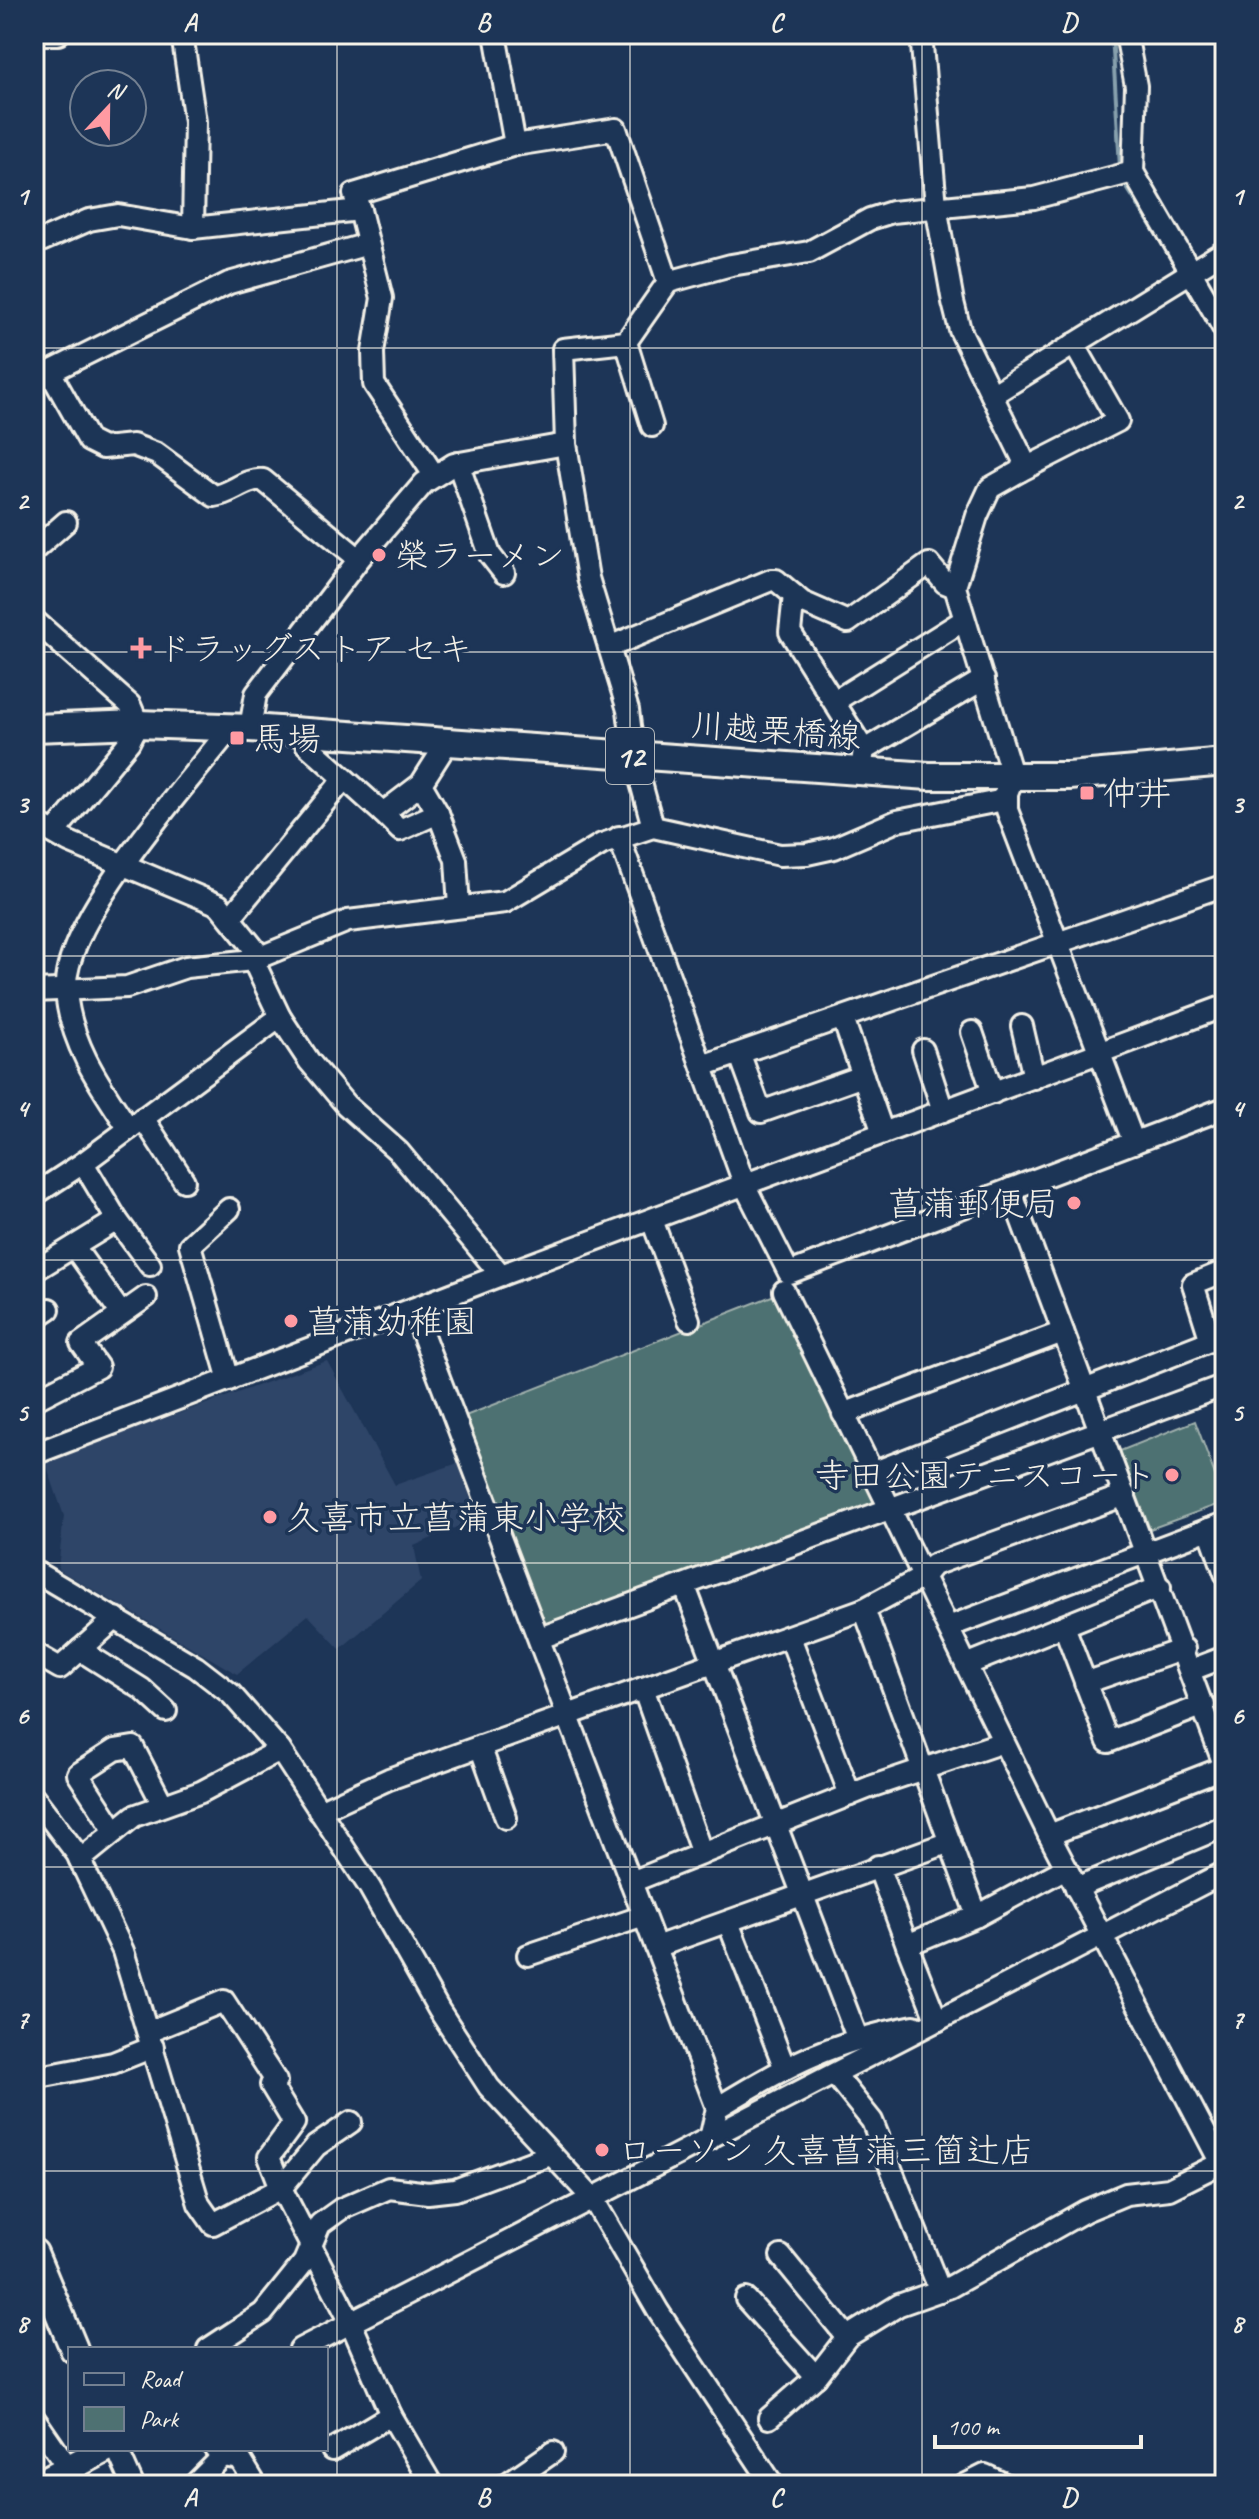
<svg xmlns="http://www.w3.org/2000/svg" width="1259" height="2519" viewBox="0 0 1259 2519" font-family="Caveat,'Klee One',sans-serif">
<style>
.built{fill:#2f4568}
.green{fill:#4e7172;stroke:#a1b1ad;stroke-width:2}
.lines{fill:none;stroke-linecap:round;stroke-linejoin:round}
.stream{stroke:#87a0ad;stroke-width:4}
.minor-casing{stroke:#f4f1e8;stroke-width:26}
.major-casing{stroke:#f4f1e8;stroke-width:32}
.minor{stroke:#1d3557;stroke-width:20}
.major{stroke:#1d3557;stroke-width:26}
.grid{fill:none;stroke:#f4f1e8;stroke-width:2;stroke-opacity:0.55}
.poi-dot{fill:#ff9aa2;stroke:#1d3557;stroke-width:3}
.labels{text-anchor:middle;stroke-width:7;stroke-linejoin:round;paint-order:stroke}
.shield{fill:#1d3557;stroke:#b4b9bc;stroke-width:2}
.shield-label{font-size:32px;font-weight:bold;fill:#f4f1e8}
.poi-label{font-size:34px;fill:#f4f1e8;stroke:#1d3557;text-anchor:start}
.street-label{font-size:34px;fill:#f4f1e8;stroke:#1d3557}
.neatline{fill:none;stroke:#f4f1e8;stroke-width:3}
.grid-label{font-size:26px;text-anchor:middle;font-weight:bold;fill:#f4f1e8}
</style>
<rect width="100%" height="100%" fill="#1d3557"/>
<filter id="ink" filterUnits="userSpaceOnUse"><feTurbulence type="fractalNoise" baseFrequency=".0125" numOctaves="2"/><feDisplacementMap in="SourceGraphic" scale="16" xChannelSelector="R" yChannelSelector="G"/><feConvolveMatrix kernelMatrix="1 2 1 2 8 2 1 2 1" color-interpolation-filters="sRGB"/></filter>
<g filter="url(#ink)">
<!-- built -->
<path class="built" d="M327 1361 395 1485 458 1463 477 1518 414 1546 421 1581 340 1649 308 1615 237 1674 58 1569 64 1516 45 1461Z"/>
<!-- green -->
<g class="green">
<path d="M777 1294 883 1508 542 1632 460 1418Z"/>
<path d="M1195 1421 1225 1502 1150 1529 1120 1451Z"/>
</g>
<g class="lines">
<!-- stream -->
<g class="stream">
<path d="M1112 34 1120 167"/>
<path d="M1124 183 1177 267"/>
<path d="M1219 336 1225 347"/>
<path d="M196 713 247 714"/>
<path d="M260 715 467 730"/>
<path d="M1190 752 1225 748"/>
</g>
<defs>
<g id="minor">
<path d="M41 34H58"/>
<path d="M182 34 195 122 193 228"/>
<path d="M495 34 515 145"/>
<path d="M921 34 936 206 953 302 960 330 1024 461 1020 471 990 488 977 516 955 587 1013 778 1007 793V810L1134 1143"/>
<path d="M1126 34 1136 86 1133 172 1225 331"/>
<path d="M360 210 382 298 373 352 374 384 434 475"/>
<path d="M34 244 89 220 118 215 193 228 360 210 354 194 515 145 616 129 668 282 731 265 809 252 870 219 892 212 1034 198 1133 172"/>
<path d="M626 342 652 426"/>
<path d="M50 372 229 283 368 244"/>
<path d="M34 378 50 372 89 441 103 448 133 445 157 454 214 496C232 494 245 478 263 480L359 559"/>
<path d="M992 395 1225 251"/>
<path d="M458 463 490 555 504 573"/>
<path d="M1020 471 1118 421 1074 344"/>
<path d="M34 550 66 522"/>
<path d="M794 595 790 632 864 750"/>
<path d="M34 620 130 705 138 724 129 742 54 833"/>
<path d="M609 647 771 580H776L802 602 848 622 929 564 945 583 955 587"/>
<path d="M835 701 964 620"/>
<path d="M250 728 256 694 359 559 424 483 454 464 566 444"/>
<path d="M303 731 306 744 383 813"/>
<path d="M862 763 864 750 984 679"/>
<path d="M421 784 438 813 400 830 383 813 421 784 447 743"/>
<path d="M438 813 456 860 459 907"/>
<path d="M34 822 69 842 219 905 261 957"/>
<path d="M653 827 634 757 628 710 588 578 566 444 563 349 626 342 668 282"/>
<path d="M619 837 745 1186 789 1273 1225 1108"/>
<path d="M230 918 343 780"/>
<path d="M253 960 280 1017 309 1061 346 1105 399 1152 501 1275"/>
<path d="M34 991 127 987 186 967 253 960 348 921 505 902 602 844 653 827 780 855 807 854 834 848 897 821 999 801 1007 793"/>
<path d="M843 1019 883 1133"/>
<path d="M1022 1026 1034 1078"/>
<path d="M972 1032 993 1093"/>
<path d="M923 1050 943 1111"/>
<path d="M740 1055 761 1112 863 1076"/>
<path d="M702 1066 1225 885"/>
<path d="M143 1118 184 1181"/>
<path d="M129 1129C101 1087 70 1044 66 991 60 926 181 791 222 739L225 727"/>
<path d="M83 1163 280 1017"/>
<path d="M1010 1189 1225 1767"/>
<path d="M34 1195 83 1163 117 1220"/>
<path d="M652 1220 689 1320"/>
<path d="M74 1247 121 1313"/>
<path d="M34 1271 117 1220 150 1265"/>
<path d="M784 1291 1049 1835 1225 2171"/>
<path d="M413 1309 717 2108 710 2139"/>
<path d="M34 1319 49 1309"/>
<path d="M1211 1341 1193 1284 1225 1271"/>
<path d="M229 1380 190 1245 229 1209"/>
<path d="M34 1400 98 1367 81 1343 146 1297"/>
<path d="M843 1414 1063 1332"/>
<path d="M34 1454 501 1275 1225 1006"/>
<path d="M872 1473 1225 1335"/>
<path d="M1209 1529 1225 1573"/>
<path d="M34 1571 196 1667 231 1694 280 1750 370 1888 439 2010 489 2087 593 2199 658 2311 773 2485"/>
<path d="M685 1587 857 2037"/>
<path d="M864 1609 977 1916 1066 1868"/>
<path d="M1064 1626 1108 1742 1204 1705"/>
<path d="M948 1627 1225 1523"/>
<path d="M790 1637 850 1795"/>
<path d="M540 1638 1225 1385"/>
<path d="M80 1650 142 1689 166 1711"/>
<path d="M34 1653 60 1668 116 1618"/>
<path d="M966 1665 1160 1587"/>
<path d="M1191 1670 1225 1657"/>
<path d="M1085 1683 1184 1649"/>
<path d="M643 1688 702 1854"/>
<path d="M480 1746 506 1818"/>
<path d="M34 1797 77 1854 123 1951 199 2204 213 2224 281 2188 351 2323 391 2415 432 2485"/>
<path d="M319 1811 389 1779 864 1609 923 1577 933 1565 1125 1495"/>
<path d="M115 1831 78 1774 115 1750 133 1747 163 1805"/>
<path d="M1049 1835 1225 1767"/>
<path d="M80 1860 134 1816 201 1792 280 1750"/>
<path d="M878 1866 907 1945"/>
<path d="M631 1882 870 1787 1003 1742"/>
<path d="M1076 1888 1225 1826"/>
<path d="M728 1922 784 2066"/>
<path d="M656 1947 950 1842"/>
<path d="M528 1955 644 1916"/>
<path d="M937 2021 907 1945 977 1916"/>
<path d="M148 2032 224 2001 276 2081 271 2085 294 2123 269 2157 281 2188 316 2146 351 2122"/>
<path d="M836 2076 872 2121 940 2291"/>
<path d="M34 2078 113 2063 153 2047"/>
<path d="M717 2108C788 2064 831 2042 914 2026"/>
<path d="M781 2256 847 2337"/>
<path d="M746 2299 816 2377"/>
<path d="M208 2349 263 2313 304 2262 320 2224 341 2209 389 2188 428 2193 455 2190 550 2155"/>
<path d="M300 2349 1225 1872"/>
<path d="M34 2418 80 2485"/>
<path d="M769 2418 816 2377 847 2337 899 2305 950 2287 1085 2211 1126 2194 1169 2189 1221 2163"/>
<path d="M117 2449 133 2485"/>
<path d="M215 2449 223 2456 240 2459 256 2485"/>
<path d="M332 2450 391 2415"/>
<path d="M194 2485 223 2456"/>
<path d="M505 2485 553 2452"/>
<path d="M965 2485 985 2475 1007 2485"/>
</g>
<g id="major">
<path d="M34 728 138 724 250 728 929 776H1069L1225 762"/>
<path d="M34 2253 74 2349"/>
<path d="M37 2485 105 2449"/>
</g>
</defs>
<!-- minor casing -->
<use href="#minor" class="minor-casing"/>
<!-- major casing -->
<use href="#major" class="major-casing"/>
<!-- minor -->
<use href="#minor" class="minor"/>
<!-- major -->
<use href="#major" class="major"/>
</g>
</g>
<!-- grid -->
<path class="grid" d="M337 34V2485M630 34V2485M922 34V2485M34 348H1225M34 652H1225M34 956H1225M34 1260H1225M34 1563H1225M34 1867H1225M34 2171H1225"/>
<!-- markers -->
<g class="poi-dot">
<circle cx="379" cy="555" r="8"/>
<path d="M137 636h8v8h8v8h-8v8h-8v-8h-8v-8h8z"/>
<rect x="229" y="730" width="16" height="16" rx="4"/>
<rect x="1079" y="785" width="16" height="16" rx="4"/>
<circle cx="1074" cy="1203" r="8"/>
<circle cx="291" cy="1321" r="8"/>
<circle cx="1172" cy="1475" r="8"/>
<circle cx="270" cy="1517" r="8"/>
<circle cx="602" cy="2150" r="8"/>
</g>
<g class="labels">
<!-- shield labels -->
<rect class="shield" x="606" y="728" width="48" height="56" rx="6"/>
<g class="shield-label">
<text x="630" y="767">12</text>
</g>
<!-- poi labels -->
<g class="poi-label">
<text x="395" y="567">榮ラーメン</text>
<text x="157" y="660">ドラッグストア セキ</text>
<text x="253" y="750">馬場</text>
<text x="1103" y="805">仲井</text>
<text x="1058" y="1215" text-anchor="end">菖蒲郵便局</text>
<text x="307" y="1333">菖蒲幼稚園</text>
<text x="1156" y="1487" text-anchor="end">寺田公園テニスコート</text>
<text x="286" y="1529">久喜市立菖蒲東小学校</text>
<text x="618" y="2162">ローソン 久喜菖蒲三箇辻店</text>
</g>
<!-- street labels -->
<g class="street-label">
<text transform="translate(776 730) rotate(4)" y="12">川越栗橋線</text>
</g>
</g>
<!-- margin -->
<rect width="1259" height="2519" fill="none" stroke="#1d3557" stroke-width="88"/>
<!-- legend -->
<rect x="68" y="2347" width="260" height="104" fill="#1d3557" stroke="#738091" stroke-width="2"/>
<rect x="84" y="2373" width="40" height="12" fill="#1d3557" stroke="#738091" stroke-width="2"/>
<text x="140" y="2387" font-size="24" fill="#f4f1e8">Road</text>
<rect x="84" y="2407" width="40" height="24" fill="#4e7172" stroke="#738091" stroke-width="2"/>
<text x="140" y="2427" font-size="24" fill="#f4f1e8">Park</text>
<!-- north arrow -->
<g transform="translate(108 108) rotate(22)"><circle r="38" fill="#1d3557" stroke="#738091" stroke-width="2"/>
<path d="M0-6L14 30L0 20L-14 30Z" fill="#ff9aa2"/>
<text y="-12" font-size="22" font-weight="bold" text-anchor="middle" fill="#f4f1e8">N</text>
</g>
<!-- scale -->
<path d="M935 2435v12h206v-12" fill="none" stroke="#f4f1e8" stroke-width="4"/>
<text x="947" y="2435" font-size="24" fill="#f4f1e8" stroke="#1d3557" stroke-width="6" paint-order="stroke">100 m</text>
<rect x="44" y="44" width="1171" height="2431" class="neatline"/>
<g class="grid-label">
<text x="190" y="31">A</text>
<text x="483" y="31">B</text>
<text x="776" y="31">C</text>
<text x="1069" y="31">D</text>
<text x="22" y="205">1</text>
<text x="1237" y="205">1</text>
<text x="22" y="509">2</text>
<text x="1237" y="509">2</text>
<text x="22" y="813">3</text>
<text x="1237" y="813">3</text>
<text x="22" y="1117">4</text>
<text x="1237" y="1117">4</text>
<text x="22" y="1421">5</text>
<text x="1237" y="1421">5</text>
<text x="22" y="1724">6</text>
<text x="1237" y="1724">6</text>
<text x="22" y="2028">7</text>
<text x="1237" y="2028">7</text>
<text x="22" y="2332">8</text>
<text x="1237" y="2332">8</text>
<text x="190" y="2506">A</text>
<text x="483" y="2506">B</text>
<text x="776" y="2506">C</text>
<text x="1069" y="2506">D</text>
</g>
</svg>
